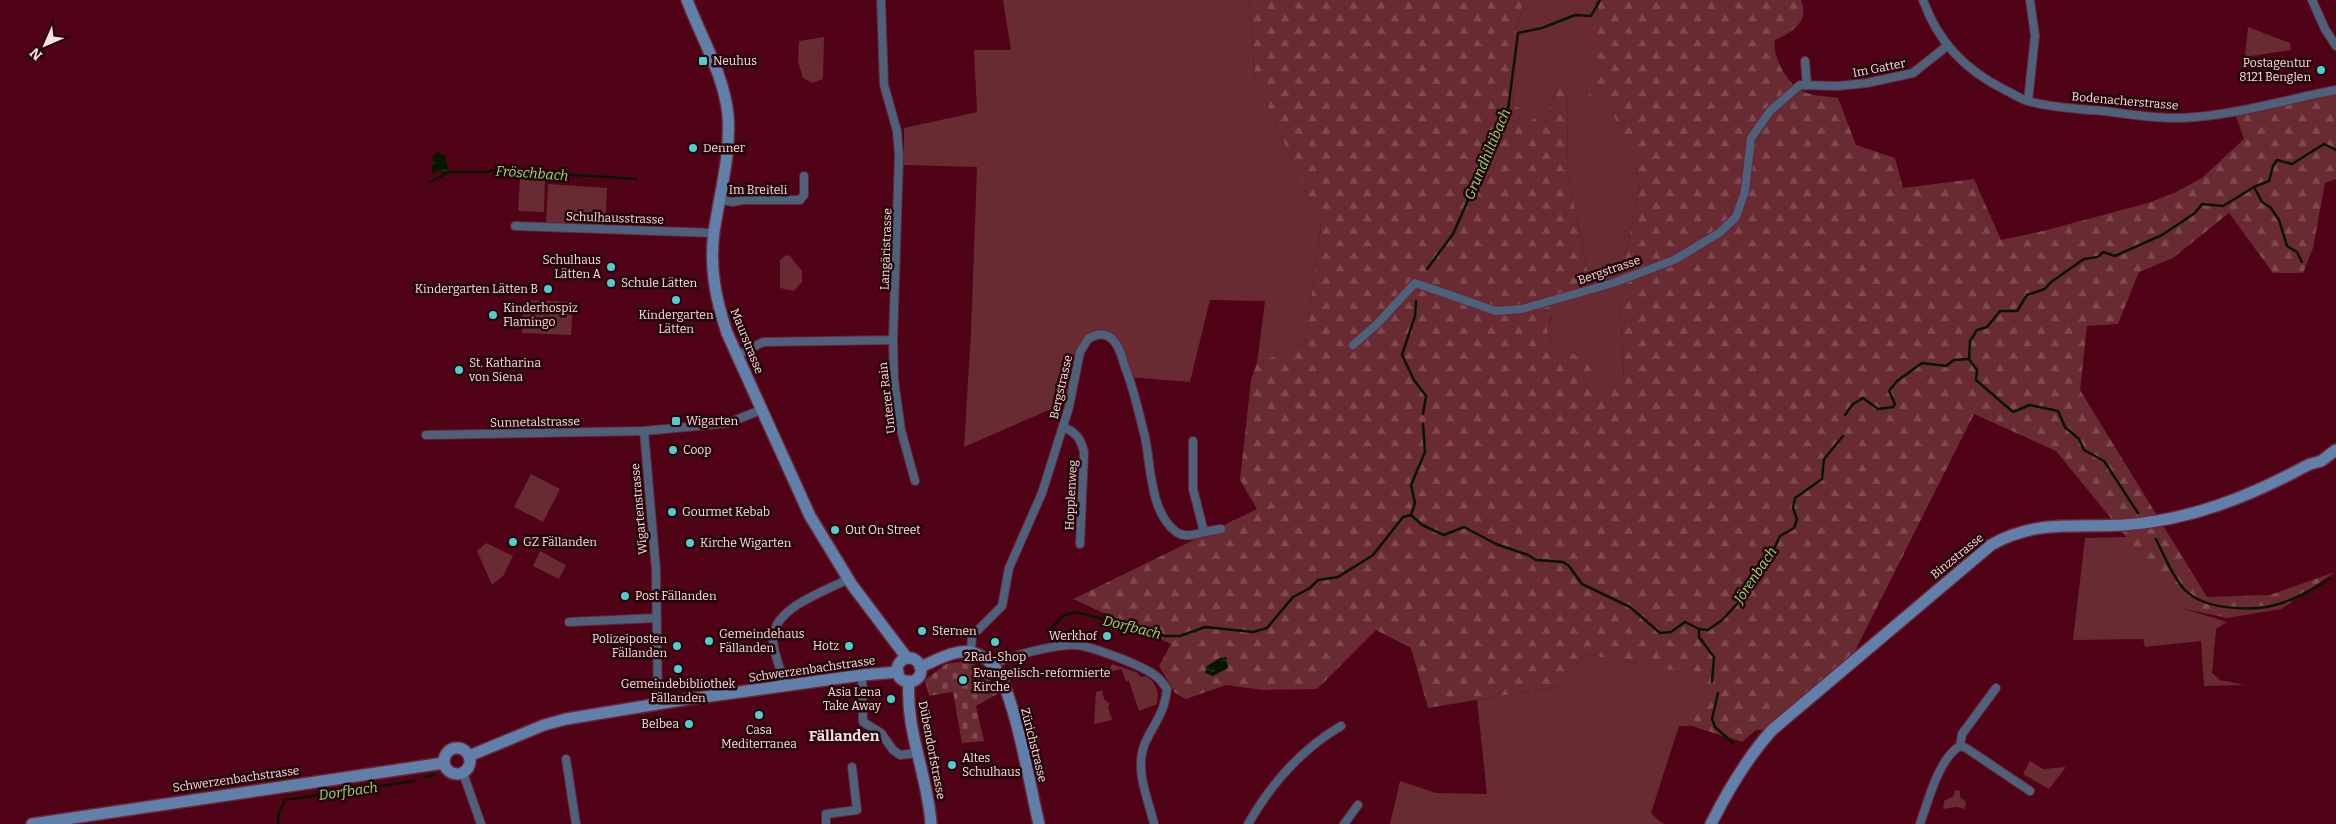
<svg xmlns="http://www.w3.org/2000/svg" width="2336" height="824" viewBox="0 0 2336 824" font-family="Bitter,serif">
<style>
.green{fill:#682b32}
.forest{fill:url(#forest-firs)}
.cemetery{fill:url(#cemetery-stones)}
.water{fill:url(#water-ripples)}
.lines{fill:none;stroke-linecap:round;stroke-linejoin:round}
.stream{stroke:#071600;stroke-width:2.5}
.street-casing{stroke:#6c2536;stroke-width:10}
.secondary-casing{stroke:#6c2536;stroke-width:14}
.street{stroke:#4d617b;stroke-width:8}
.secondary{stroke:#6080a9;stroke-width:11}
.poi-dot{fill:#52cdcd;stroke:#240509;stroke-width:2}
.labels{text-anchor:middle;stroke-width:5;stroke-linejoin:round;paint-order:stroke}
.poi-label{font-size:12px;fill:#fcdfe0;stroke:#240509;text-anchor:start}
.street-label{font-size:12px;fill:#fcdfe0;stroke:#240509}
.water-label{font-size:14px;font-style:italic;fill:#97db6f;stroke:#240509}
.quarter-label{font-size:15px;font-weight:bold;fill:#fcdfe0;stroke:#240509}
</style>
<defs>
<pattern id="forest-firs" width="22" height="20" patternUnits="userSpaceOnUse" patternTransform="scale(1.25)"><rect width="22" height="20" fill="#682b32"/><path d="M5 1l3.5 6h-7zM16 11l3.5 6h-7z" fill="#7e494f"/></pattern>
<pattern id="cemetery-stones" width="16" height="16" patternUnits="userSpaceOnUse" patternTransform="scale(1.25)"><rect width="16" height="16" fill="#682b32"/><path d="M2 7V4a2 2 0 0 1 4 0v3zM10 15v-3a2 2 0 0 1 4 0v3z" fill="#7e494f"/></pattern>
<pattern id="water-ripples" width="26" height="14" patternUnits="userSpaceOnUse" patternTransform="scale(1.25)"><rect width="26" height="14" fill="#071600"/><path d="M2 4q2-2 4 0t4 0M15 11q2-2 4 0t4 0" fill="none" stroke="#2c3725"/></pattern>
</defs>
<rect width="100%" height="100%" fill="#500216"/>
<!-- green -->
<g class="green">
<path d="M1003 0H1249L1255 78 1321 226 1305 344 1257 363 1265 301 1210 300 1190 382 1129 377 1118 346 1101 334 1085 348 1072 400 964 447 971 331 977 167 904 165V128L977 112 974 50H1011Z"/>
<path d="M1524 0H1596L1609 107 1631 150 1640 187 1622 272 1627 287 1620 299 1624 382 1610 388 1599 390C1594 359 1582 362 1555 351L1547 330C1556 305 1566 293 1590 283L1567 171 1568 88H1557L1544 121 1523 131 1512 105 1515 87 1516 32Z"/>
<path d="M2248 27 2290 43 2291 50 2245 57Z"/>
<path d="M824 37 823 79 812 83 803 78 798 61 799 41Z"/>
<path d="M520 177 545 178 544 212 518 211Z"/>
<path d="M548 184 607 188 605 226 546 223Z"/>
<path d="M786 255 790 256 802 271V282L794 291 780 288V260Z"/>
<path d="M524 300 573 302 571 335 522 333Z"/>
<path d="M531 474 560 489 543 522 514 507Z"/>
<path d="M2127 537 2185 609 2227 622 2216 629 2212 673 2220 680 2245 685 2204 686 2201 641 2145 647 2143 639 2073 640 2085 538Z"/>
<path d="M486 543 513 556 503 576 492 585 477 551Z"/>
<path d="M540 551 566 565 559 579 533 566Z"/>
<path d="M1585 654 1708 677 1692 726H1679L1651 813 1659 821 1665 824H1390L1400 781 1436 793 1487 794 1477 700 1561 686Z"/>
<path d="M1112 664 1136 672 1141 677 1147 676C1157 685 1159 691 1157 704L1139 711 1129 681H1126L1121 669 1106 673Z"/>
<path d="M1102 690 1104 699 1110 704 1108 706 1112 720 1094 724 1096 692Z"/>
<path d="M2030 761 2043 769 2066 767 2049 789 2023 774Z"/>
<path d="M1955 790 1960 791V797L1966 802 1965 809 1957 807 1943 809 1944 801 1954 796Z"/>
</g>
<!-- forest -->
<path class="forest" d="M1249 0H1524L1516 32 1515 87 1512 105 1520 108 1523 130 1533 119 1544 120 1557 88 1568 87 1567 171 1590 283 1571 291 1565 314 1552 316 1547 330 1555 351 1568 350 1589 365 1596 374 1599 390 1610 388 1624 381 1620 299 1627 287 1622 272 1640 187 1631 150 1609 107 1607 98 1593 102 1589 98 1598 6 1596 0H1801C1810 21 1793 32 1775 40 1771 55 1788 85 1802 91 1812 96 1827 96 1838 98L1856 145 1895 158 1903 188 1974 179 2001 240 2043 231 2148 203 2174 193 2202 178 2244 139 2234 111 2336 90V179L2325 183 2313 248 2303 273H2273L2229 213 2173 258 2139 272 2118 324 2087 326 2080 390 2207 597 2270 595 2335 572 2281 609 2227 618 2185 609 2056 451 1974 414 1849 663 1772 730H1756L1742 742 1692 726 1707 677 1585 654 1561 686 1428 708 1411 648 1376 630 1317 689 1263 690 1226 685 1186 699 1175 693 1159 666 1171 644 1073 599 1257 509 1240 480 1251 380 1257 363 1305 344 1321 226 1255 78Z"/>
<!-- cemetery -->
<path class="cemetery" d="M965 661C984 666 989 677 997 694L976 706 984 741 962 743 953 692 929 696 925 680 946 664Z"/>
<!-- water -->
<g class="water">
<path d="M438 152 445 155 449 172 443 175 442 171H437L432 175 433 156Z"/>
<path d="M1226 657 1228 668 1213 676 1205 673 1207 666 1220 658Z"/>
</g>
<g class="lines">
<!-- stream -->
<g class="stream">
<path d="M430 182 449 172H484L497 170 514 174 577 175 636 179"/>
<path d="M2254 187 2262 202 2270 207 2279 220 2287 246 2297 252 2302 262"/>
<path d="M1427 269 1453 234 1508 110 1518 33 1542 28 1575 15 1591 16 1600 0"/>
<path d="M1416 301 1415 316 1402 355 1414 380 1426 396 1423 414"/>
<path d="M1969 359 1977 370 1976 380 2013 412 2030 405 2058 411 2065 427 2079 439 2084 450 2104 461 2138 513"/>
<path d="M1845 415 1853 404 1863 398 1878 409 1893 407 1895 404 1889 391 1897 381 1922 363 1946 366 1954 360 1969 359 1970 341 1977 330 1987 327 2000 311H2017L2027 295 2045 289 2051 282 2084 259 2098 257 2103 252 2115 256 2162 235 2195 213 2202 204 2223 206 2254 187 2269 181 2273 166 2277 160 2292 164 2324 144 2336 150"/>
<path d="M1411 515 1422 525 1444 535 1464 527 1496 544 1528 555 1536 560 1563 562 1569 566 1582 584 1630 607 1660 633 1671 632 1685 622 1699 629 1708 630 1722 620 1738 603 1741 592 1774 549 1780 536 1794 528 1797 519 1793 508 1795 498 1822 479 1824 459 1843 436"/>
<path d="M1411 515 1415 503 1411 485 1425 452 1423 424"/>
<path d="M2156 539C2164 555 2172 576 2184 589 2204 611 2256 612 2282 603 2299 598 2315 587 2330 579"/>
<path d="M1051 628 1063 616 1076 612 1165 636H1180L1205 627 1253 632 1267 628 1293 597 1310 588 1318 580 1338 577 1373 555 1403 517 1411 515"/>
<path d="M1699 629V637L1714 657 1712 682"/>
<path d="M1718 693 1712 719 1715 727 1733 743"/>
<path d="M426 777 434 775"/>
<path d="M278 824 279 813 285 800 414 781"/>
</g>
<defs>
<g id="street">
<path d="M1923 0C1938 42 1965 70 2005 90 2012 93 2020 99 2028 101 2051 108 2081 109 2104 111 2134 115 2164 120 2195 117 2242 113 2289 99 2336 90"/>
<path d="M2312 0 2325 29 2336 46"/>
<path d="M1805 61 1807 85"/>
<path d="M2028 101 2035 36 2030 0"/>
<path d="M720 200 733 202 742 200H800L804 195V176"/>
<path d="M515 226 714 233"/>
<path d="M893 340 894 380 901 430 915 481"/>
<path d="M1353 345 1377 324 1415 283 1496 311 1522 309 1613 283 1674 260 1719 233 1736 217 1745 191 1751 138 1770 111 1800 85 1838 86 1867 83 1913 73 1947 46"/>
<path d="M736 356 763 342 893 340 899 156 897 131 884 85 881 0"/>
<path d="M1063 427C1076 432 1081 439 1084 452L1080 544"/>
<path d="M644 431 656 570 658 705"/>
<path d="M426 435 644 431 728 423 761 410"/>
<path d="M1204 532 1221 529"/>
<path d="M569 622 656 618"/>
<path d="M971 652 972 636 1002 606 1009 568 1042 493 1069 407 1080 352 1088 339C1096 334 1105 332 1112 339 1120 346 1122 358 1125 367 1134 389 1139 414 1145 437 1151 466 1150 511 1175 531 1183 538 1194 535 1204 532L1193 489V441"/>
<path d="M992 665C1009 656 1056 644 1075 645 1091 646 1145 666 1157 677 1161 680 1164 685 1167 689 1164 715 1155 721 1145 743 1134 770 1148 798 1154 824"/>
<path d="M862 675 863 722 881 733 893 750 900 755 918 753"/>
<path d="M786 687C782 672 773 654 773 639 773 607 827 591 848 579"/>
<path d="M1960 746 1966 748 2030 791"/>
<path d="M566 759 576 824"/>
<path d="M463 773 481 824"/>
<path d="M826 824V814L857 810 852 767"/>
<path d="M1248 824C1271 784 1300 750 1341 726"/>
<path d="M1344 824 1358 805"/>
<path d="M1920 824C1928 801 1939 758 1960 746L1962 734 1996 688"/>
</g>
<g id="secondary">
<path d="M687 0C701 37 724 75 728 115 731 155 720 192 714 232 709 267 716 300 727 333L810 516 852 585 907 658"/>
<circle cx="909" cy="670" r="12"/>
<path d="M920 667C935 661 955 649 971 652 979 654 988 660 994 666 1015 694 1030 787 1039 824"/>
<path d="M909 681C905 730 928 776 931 824"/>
<circle cx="457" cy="761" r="13"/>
<path d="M469 756 544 725 566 719 682 700 862 675 898 672"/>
<path d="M32 824 444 763"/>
<path d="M1711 824C1728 790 1746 759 1772 730L1991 545C2036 519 2076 528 2124 525 2191 520 2248 497 2306 466 2311 463 2316 463 2321 461 2326 458 2331 453 2336 450"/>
</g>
</defs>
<!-- street casing -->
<use href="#street" class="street-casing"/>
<!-- secondary casing -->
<use href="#secondary" class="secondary-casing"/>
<!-- street -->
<use href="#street" class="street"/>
<!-- secondary -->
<use href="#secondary" class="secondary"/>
</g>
<!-- markers -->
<g class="poi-dot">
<rect x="698" y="56" width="10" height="10" rx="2.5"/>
<circle cx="2321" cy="70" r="5"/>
<circle cx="693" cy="148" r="5"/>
<circle cx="611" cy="267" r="5"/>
<circle cx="611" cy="283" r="5"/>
<circle cx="548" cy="289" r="5"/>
<circle cx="676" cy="300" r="5"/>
<circle cx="493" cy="315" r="5"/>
<circle cx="459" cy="370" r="5"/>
<rect x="671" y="416" width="10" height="10" rx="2.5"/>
<circle cx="673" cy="450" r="5"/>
<circle cx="672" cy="512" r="5"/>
<circle cx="835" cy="530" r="5"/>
<circle cx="513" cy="542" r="5"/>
<circle cx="690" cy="543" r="5"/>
<circle cx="625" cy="596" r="5"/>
<circle cx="922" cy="631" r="5"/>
<circle cx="1107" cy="636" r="5"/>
<circle cx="709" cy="641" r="5"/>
<circle cx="995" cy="642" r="5"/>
<circle cx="677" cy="646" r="5"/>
<circle cx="849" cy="646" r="5"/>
<circle cx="678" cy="669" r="5"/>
<circle cx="963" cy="680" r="5"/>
<circle cx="891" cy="699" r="5"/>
<circle cx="759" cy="715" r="5"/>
<circle cx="689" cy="724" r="5"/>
<circle cx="952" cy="765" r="5"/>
</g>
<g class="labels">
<!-- poi labels -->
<g class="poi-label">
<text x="713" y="65">Neuhus</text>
<text x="2311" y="67" text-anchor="end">Postagentur<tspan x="2311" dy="14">8121 Benglen</tspan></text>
<text x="703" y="152">Denner</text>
<text x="601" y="264" text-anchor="end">Schulhaus<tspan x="601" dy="14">Lätten A</tspan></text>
<text x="621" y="287">Schule Lätten</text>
<text x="538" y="293" text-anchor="end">Kindergarten Lätten B</text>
<text x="503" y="312">Kinderhospiz<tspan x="503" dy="14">Flamingo</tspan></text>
<text x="676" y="319" text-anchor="middle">Kindergarten<tspan x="676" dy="14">Lätten</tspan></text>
<text x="469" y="367">St. Katharina<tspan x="469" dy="14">von Siena</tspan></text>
<text x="686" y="425">Wigarten</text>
<text x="683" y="454">Coop</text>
<text x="682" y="516">Gourmet Kebab</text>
<text x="845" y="534">Out On Street</text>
<text x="523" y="546">GZ Fällanden</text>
<text x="700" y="547">Kirche Wigarten</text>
<text x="635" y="600">Post Fällanden</text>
<text x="932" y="635">Sternen</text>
<text x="719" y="638">Gemeindehaus<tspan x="719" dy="14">Fällanden</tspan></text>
<text x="1097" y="640" text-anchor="end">Werkhof</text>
<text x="667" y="643" text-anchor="end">Polizeiposten<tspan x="667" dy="14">Fällanden</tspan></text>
<text x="839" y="650" text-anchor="end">Hotz</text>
<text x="995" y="661" text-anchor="middle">2Rad-Shop</text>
<text x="973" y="677">Evangelisch-reformierte<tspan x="973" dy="14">Kirche</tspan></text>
<text x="678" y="688" text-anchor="middle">Gemeindebibliothek<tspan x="678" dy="14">Fällanden</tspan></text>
<text x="881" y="696" text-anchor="end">Asia Lena<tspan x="881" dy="14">Take Away</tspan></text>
<text x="679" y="728" text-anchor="end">Belbea</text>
<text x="759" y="734" text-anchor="middle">Casa<tspan x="759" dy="14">Mediterranea</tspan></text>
<text x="962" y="762">Altes<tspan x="962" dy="14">Schulhaus</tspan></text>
</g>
<!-- street labels -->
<g class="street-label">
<text transform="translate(1879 68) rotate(-11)" y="4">Im Gatter</text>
<text transform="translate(2125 101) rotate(5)" y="4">Bodenacherstrasse</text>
<text x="758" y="194">Im Breiteli</text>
<text transform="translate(615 218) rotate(2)" y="4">Schulhausstrasse</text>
<text transform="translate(886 249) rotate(-88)" y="4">Langäristrasse</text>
<text transform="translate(1609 270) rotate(-19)" y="4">Bergstrasse</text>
<text transform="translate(747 341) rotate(68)" y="4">Maurstrasse</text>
<text transform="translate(1061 387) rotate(-77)" y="4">Bergstrasse</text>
<text transform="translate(887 398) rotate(-97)" y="4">Unterer Rain</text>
<text transform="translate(535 422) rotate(-1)" y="4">Sunnetalstrasse</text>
<text transform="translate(1071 495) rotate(-87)" y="4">Hopplenweg</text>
<text transform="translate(639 509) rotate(-95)" y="4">Wigartenstrasse</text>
<text transform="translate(1957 556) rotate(-39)" y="4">Binzstrasse</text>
<text transform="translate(812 669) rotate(-8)" y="4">Schwerzenbachstrasse</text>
<text transform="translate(1034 745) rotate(76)" y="4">Zürichstrasse</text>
<text transform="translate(932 750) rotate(79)" y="4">Dübendorfstrasse</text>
<text transform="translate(236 779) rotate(-8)" y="4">Schwerzenbachstrasse</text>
</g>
<!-- water labels -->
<g class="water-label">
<text transform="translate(1487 154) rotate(-67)" y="5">Grundhiltibach</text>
<text transform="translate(532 173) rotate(4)" y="5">Fröschbach</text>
<text transform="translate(1755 575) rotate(-56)" y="5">Jörenbach</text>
<text transform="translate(1132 627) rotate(14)" y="5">Dorfbach</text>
<text transform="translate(348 791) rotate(-8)" y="5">Dorfbach</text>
</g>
<!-- quarter labels -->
<g class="quarter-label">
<text x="844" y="741">Fällanden</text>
</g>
</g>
<!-- north arrow -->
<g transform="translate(45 45) rotate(225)" stroke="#240509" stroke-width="4" paint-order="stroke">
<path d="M0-4L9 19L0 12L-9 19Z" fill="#fcdfe0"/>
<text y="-8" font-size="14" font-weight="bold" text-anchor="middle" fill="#fcdfe0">N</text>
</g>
</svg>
